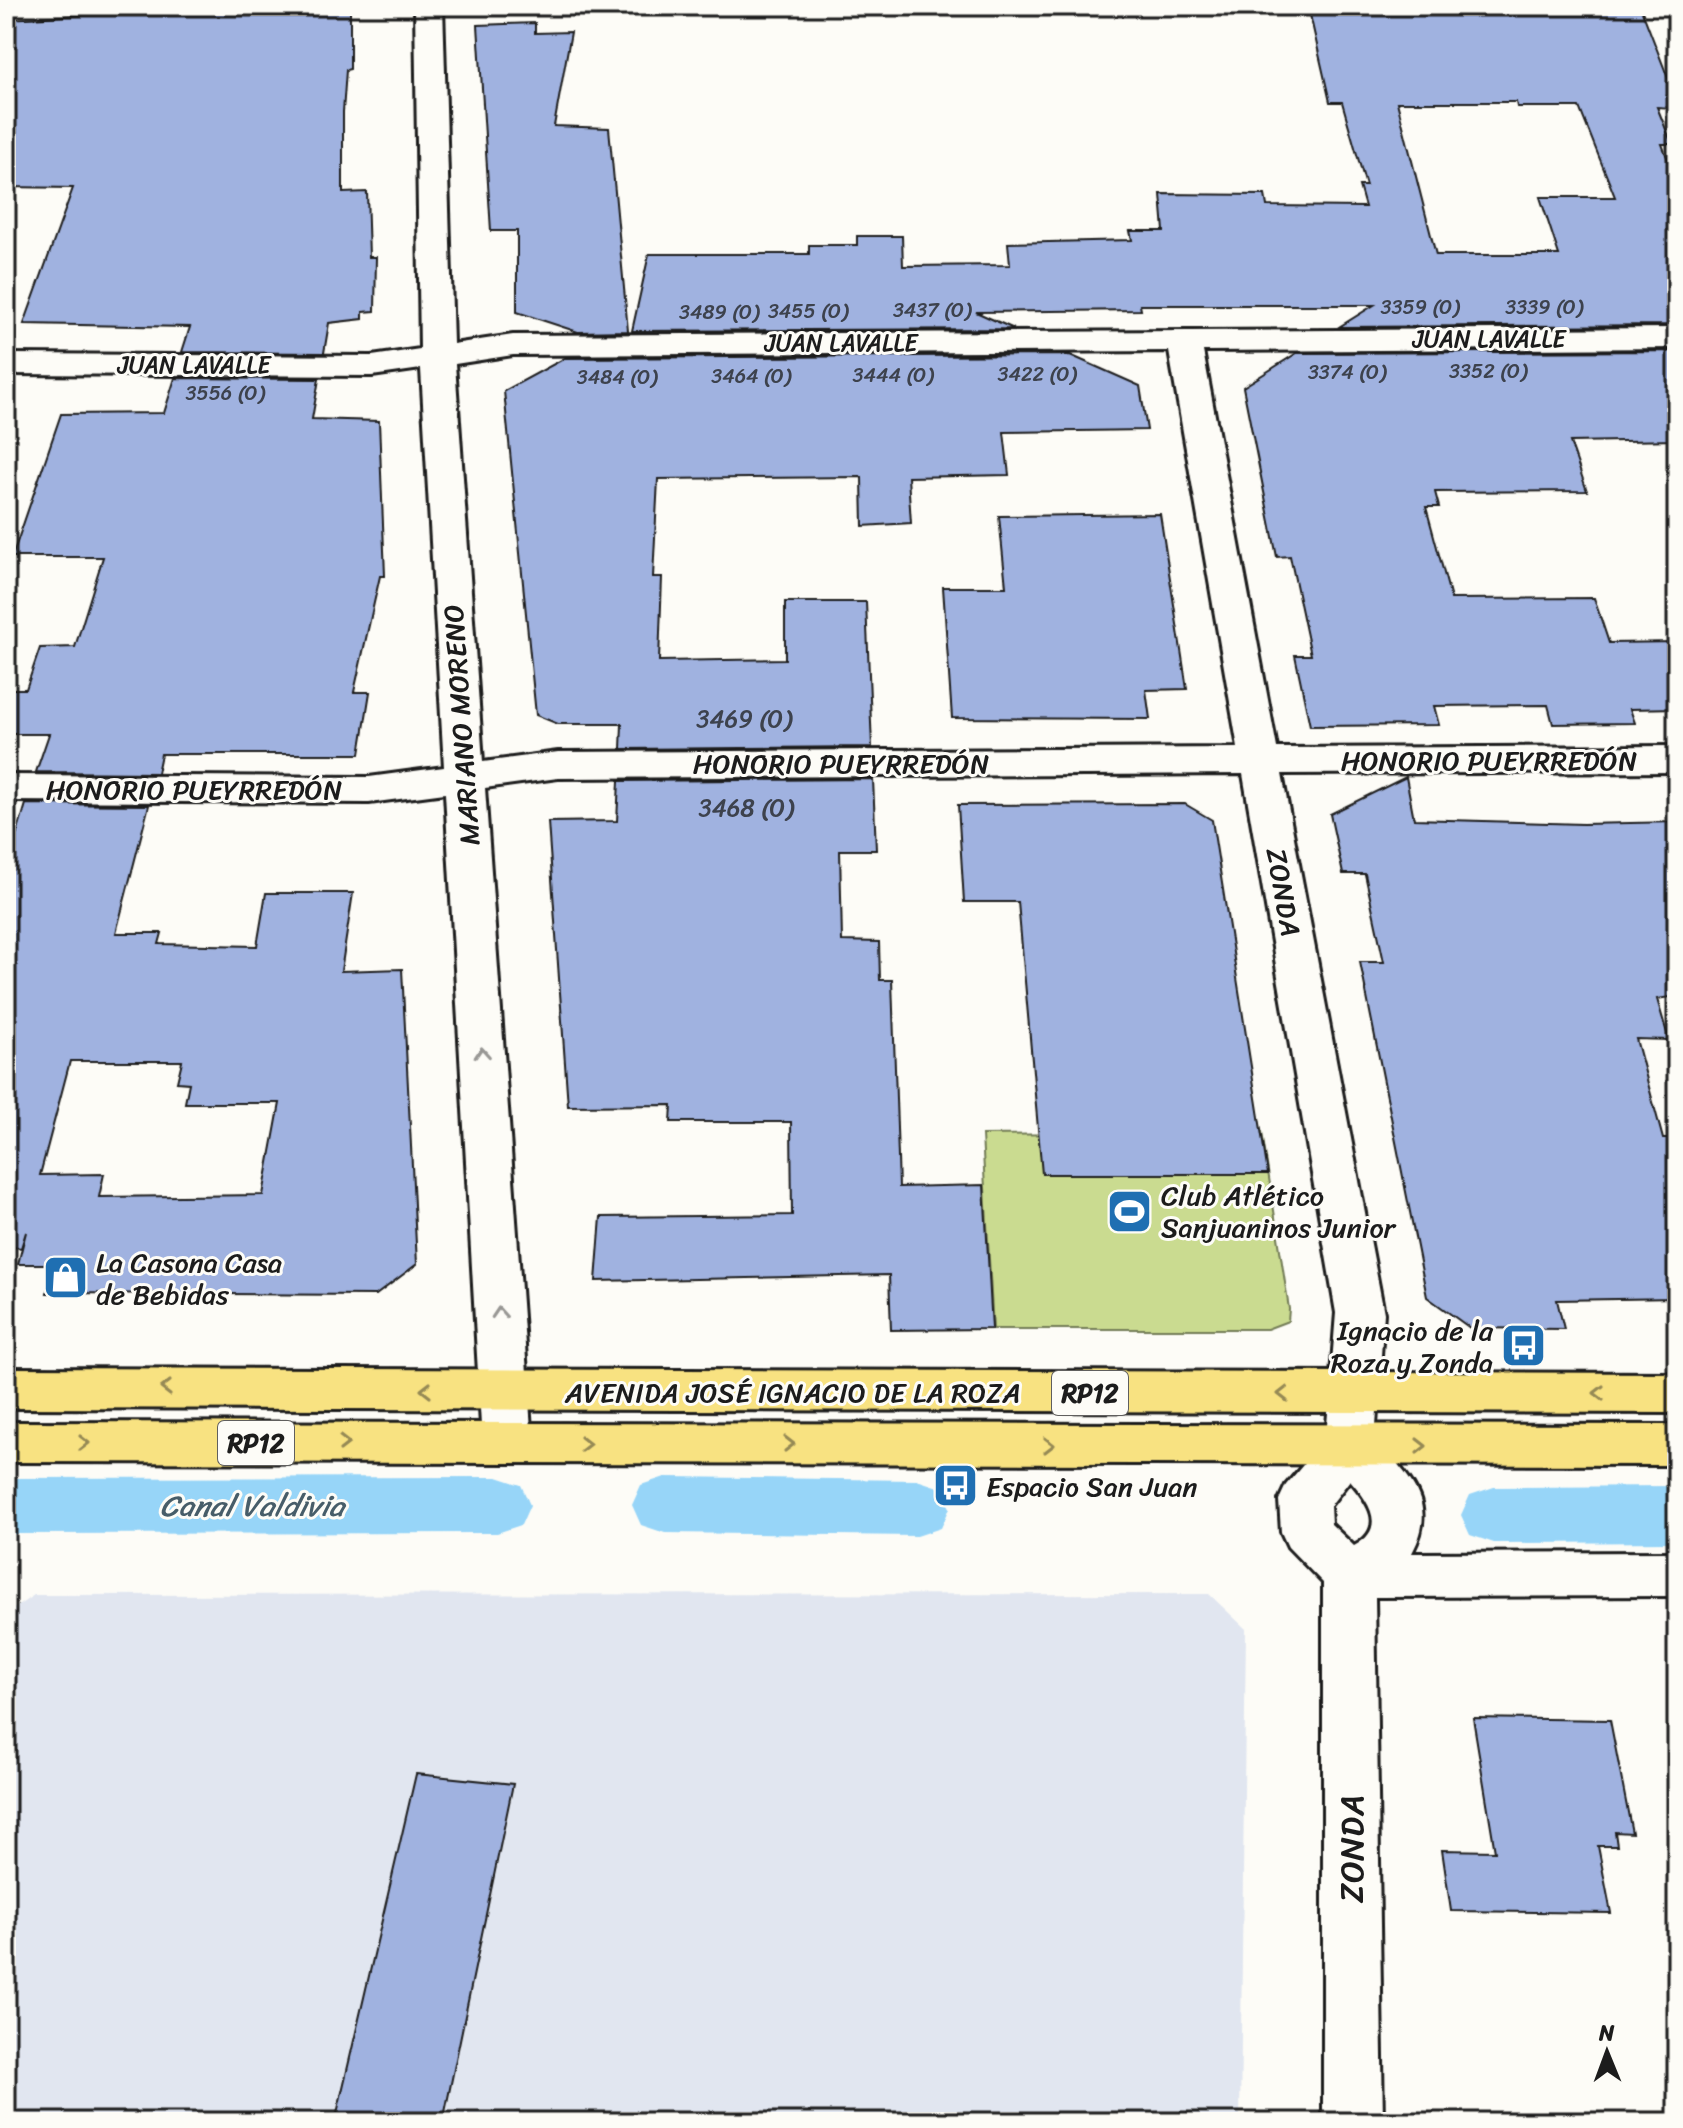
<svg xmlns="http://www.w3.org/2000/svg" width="1683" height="2128" viewBox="0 0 1683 2128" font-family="Sriracha,sans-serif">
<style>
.built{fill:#e1e6f0}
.green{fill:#cadb90;stroke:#737c56;stroke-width:2}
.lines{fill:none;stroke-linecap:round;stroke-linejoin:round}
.canal{fill:#97d5f8;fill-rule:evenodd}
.building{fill:#a0b2e0;stroke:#1c1c1c;stroke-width:2;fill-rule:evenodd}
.minor-casing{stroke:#1c1c1c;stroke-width:6}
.primary-casing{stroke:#1c1c1c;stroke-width:6}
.minor{fill:#fdfcf7;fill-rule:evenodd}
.primary{fill:#f8e281;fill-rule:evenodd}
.oneway{stroke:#989794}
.oneway2{stroke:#958954}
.labels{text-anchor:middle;stroke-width:6;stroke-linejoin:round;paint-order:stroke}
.far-number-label{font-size:20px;fill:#3d424d}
.far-street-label{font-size:24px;fill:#1c1c1c;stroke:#fdfcf7}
.number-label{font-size:24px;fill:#3d424d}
.shield{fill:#fdfcf7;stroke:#605f5e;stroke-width:2}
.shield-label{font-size:26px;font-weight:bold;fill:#1c1c1c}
.street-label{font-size:28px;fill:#1c1c1c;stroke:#fdfcf7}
.poi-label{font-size:28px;fill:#1c1c1c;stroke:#fdfcf7;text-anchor:start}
.water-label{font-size:30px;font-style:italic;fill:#475d69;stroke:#fdfcf7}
.near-street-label{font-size:34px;fill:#1c1c1c;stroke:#fdfcf7}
</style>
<rect width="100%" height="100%" fill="#fdfcf7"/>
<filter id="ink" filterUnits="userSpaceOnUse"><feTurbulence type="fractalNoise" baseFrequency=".0125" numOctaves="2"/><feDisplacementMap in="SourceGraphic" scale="16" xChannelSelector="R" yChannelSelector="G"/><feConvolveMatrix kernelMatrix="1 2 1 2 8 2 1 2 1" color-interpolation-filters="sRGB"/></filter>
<g filter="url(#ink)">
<!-- built -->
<path class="built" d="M1209 1594 1246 1629 1240 2122H6V1614L34 1595Z"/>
<!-- green -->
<path class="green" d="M1262 1132 1289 1309 1288 1321 1267 1329H993L982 1135Z"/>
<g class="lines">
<!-- canal -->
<g class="canal">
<path d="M497 1477 521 1485 530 1505 521 1525 497 1533 6 1534V1478Z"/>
<path d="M665 1477 917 1480 941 1488 950 1508 941 1528 917 1536 665 1533 641 1525 632 1505 641 1485Z"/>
<path d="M1677 1486V1542L1494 1543 1470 1535 1461 1515 1470 1495 1494 1487Z"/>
</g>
</g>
<!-- building -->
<g class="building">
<path d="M261 6H350V69L346 70 343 112V193L367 192 369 257H376L375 311 363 312V319L329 323 324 353 182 352 190 327 24 324 73 188 6 187V19Z"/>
<path d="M1308 6H1640L1675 96H1667L1672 108 1657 107 1672 144H1662L1677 183V325L1339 327 1374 305H1140L1141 310 976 312 1014 329 632 331 649 254H809V245H857V236H902L903 266 1010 265 1008 243 1132 240 1130 231H1164L1161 194 1265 195 1267 206 1365 207 1359 186H1366L1342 102H1330ZM1397 102H1516L1517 107H1579L1615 197H1540L1559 255H1436Z"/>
<path d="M535 23V33L571 32 554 126 609 128 628 331 578 332 517 312V231H491L478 25Z"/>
<path d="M1677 351V440L1570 442 1587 491 1435 492 1439 507H1426L1451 599 1594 598 1609 643 1677 642V708L1630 709 1635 723 1553 724 1548 705 1434 706 1439 725 1310 726 1295 655H1311L1290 556 1277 557 1243 387 1297 353Z"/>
<path d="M1070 355 1140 386 1147 430 1004 432 1009 475 908 477 911 523 863 526 862 477 658 479 653 577H662L659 661 785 659V602H866L872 747 621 749 622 724H558L536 715 504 391 565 358Z"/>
<path d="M175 378 319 379 312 419 379 421 385 576H380L354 692H370L360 754H161L157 773 36 772 49 734H6V689H26L40 648 75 647 103 557H12L61 414 164 413Z"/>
<path d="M1160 514 1187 689 1146 690 1150 719 952 718 943 587H1006L999 516Z"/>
<path d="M1406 777 1414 819 1583 824 1677 822V996L1657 999 1669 1040 1636 1039 1663 1139H1677V1298L1557 1300 1564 1329 1470 1328 1427 1297 1360 962H1384L1365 874H1343L1330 814Z"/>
<path d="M873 779 876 850H840L842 941 879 942 880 980H892L899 1187 984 1185 992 1329 891 1330 889 1275 596 1281 601 1217 792 1215 791 1122H671L672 1105 568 1106 548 822 617 821 619 781Z"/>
<path d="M26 804 149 805 116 933H162L159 944 257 946 266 893H353L341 971 402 969 417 1264 376 1295 47 1293 53 1264H18L26 1232 21 1248 6 1246V834H17ZM70 1061H182L177 1082 189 1083 185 1103H280L263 1195 99 1197 104 1174 40 1175Z"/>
<path d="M1185 804 1212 820 1268 1174H1042L1018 902H964L958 805Z"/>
<path d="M1473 1718 1610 1720 1632 1833 1615 1832 1617 1846H1598L1611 1913 1451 1911 1442 1850 1495 1851Z"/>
<path d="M416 1774 513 1784 443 2122H335Z"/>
</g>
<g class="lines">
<defs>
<path id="minor" d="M415 6H443L453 344 513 335 1677 328V348L1203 351 1277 748 1677 746V772L1282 774 1384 1313 1375 1439C1408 1476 1440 1502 1412 1553L1677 1552V1596L1375 1597 1383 2122H1323V1583L1288 1547 1281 1532 1279 1500 1286 1485 1326 1438 1336 1313 1243 774 558 778 485 788 532 1443 525 1457 507 1463 489 1457 482 1443 445 793 369 803 6 801V775L369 777 444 767 421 369 372 376 6 374V354L372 356 420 349ZM1169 351 1238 748 558 752 483 762 455 364 513 355ZM1350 1480C1369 1502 1388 1528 1354 1546L1331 1524 1330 1506Z"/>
<g id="primary">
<path d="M6 1368 1677 1373V1413L6 1408Z"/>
<path d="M6 1422 1677 1425V1465L6 1462Z"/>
</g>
</defs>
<!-- minor casing -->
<use href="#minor" class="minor-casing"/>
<!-- primary casing -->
<use href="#primary" class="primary-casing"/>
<!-- minor -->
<use href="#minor" class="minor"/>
<!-- primary -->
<use href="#primary" class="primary"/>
</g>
<!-- one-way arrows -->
<defs><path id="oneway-chevron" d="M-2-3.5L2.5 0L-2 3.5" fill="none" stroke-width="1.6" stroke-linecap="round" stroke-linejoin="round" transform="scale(2)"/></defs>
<g class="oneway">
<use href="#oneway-chevron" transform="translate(482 1053) rotate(-94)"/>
<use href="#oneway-chevron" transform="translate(499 1313) rotate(-94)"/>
</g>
<g class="oneway2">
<use href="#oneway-chevron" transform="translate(166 1388) rotate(-180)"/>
<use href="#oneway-chevron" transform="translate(426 1390) rotate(-180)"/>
<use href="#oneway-chevron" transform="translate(1599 1393) rotate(180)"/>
<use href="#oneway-chevron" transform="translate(1283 1394) rotate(-180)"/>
<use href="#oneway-chevron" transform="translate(84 1443)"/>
<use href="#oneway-chevron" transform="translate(344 1443)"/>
<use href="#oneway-chevron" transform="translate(585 1444)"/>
<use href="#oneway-chevron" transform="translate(789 1444)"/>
<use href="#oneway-chevron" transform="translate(1049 1445)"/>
<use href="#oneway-chevron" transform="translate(1421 1446)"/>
</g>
</g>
<!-- icons -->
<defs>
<symbol id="stadium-square" viewBox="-11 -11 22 22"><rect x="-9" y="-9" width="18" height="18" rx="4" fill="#1f6fb2" stroke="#fdfcf7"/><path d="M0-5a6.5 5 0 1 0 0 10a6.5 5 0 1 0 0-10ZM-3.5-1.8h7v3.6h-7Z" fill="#fff"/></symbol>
<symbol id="shop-square" viewBox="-11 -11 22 22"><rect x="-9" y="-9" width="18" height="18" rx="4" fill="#1f6fb2" stroke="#fdfcf7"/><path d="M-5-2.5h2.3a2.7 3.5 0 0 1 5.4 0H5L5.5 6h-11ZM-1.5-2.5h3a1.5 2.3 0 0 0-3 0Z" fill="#fff"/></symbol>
<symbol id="bus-square" viewBox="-11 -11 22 22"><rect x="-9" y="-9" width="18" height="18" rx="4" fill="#1f6fb2" stroke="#fdfcf7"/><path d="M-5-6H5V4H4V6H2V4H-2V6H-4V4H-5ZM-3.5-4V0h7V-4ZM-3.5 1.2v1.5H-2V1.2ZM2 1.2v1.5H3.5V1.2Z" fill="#fff"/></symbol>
</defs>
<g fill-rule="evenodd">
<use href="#stadium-square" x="1104" y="1186" width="51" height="51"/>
<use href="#shop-square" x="40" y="1252" width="51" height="51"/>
<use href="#bus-square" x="1498" y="1320" width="51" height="51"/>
<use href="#bus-square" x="930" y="1460" width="51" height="51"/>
</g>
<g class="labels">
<!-- far-number labels -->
<g class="far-number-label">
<text x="1420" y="314">3359 (O)</text>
<text x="1544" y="314">3339 (O)</text>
<text x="932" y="317">3437 (O)</text>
<text x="808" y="318">3455 (O)</text>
<text x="719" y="319">3489 (O)</text>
<text x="1488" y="378">3352 (O)</text>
<text x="1347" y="379">3374 (O)</text>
<text x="1037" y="381">3422 (O)</text>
<text x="893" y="382">3444 (O)</text>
<text x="751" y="383">3464 (O)</text>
<text x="617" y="384">3484 (O)</text>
<text x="225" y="400">3556 (O)</text>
</g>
<!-- far-street labels -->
<g class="far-street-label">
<text x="1489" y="347">JUAN LAVALLE</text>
<text x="841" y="351">JUAN LAVALLE</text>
<text x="194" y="373">JUAN LAVALLE</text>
</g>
<!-- number labels -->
<g class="number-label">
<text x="744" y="727">3469 (O)</text>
<text x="746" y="816">3468 (O)</text>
</g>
<!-- shield labels -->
<g class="shield">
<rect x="1052" y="1371" width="76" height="44" rx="6"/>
<rect x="218" y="1421" width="76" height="44" rx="6"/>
</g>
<g class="shield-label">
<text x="1090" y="1402">RP12</text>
<text x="256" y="1452">RP12</text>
</g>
<!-- street labels -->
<g class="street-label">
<text transform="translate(461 725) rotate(-94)" y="10">MARIANO MORENO</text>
<text x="1489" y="770">HONORIO PUEYRREDÓN</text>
<text x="841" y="773">HONORIO PUEYRREDÓN</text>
<text x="194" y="799">HONORIO PUEYRREDÓN</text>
<text transform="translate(1284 892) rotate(80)" y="10">ZONDA</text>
<text x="793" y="1402">AVENIDA JOSÉ IGNACIO DE LA ROZA</text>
</g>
<!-- poi labels -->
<g class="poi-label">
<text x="1161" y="1205">Club Atlético<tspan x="1161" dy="32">Sanjuaninos Junior</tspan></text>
<text x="96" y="1272">La Casona Casa<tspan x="96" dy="32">de Bebidas</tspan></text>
<text x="1493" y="1340" text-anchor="end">Ignacio de la<tspan x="1493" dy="32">Roza y Zonda</tspan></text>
<text x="986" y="1496">Espacio San Juan</text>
</g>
<!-- water labels -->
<g class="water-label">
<text x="252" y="1516">Canal Valdivia</text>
</g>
<!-- near-street labels -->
<g class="near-street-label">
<text transform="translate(1351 1849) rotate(-90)" y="12">ZONDA</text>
</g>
</g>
<!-- margin -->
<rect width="1683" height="2128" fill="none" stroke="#fdfcf7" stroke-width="32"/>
<rect x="16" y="16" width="1651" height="2096" fill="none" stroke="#1c1c1c" stroke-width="3" filter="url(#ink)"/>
<!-- north arrow -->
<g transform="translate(1607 2052) rotate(359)" stroke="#fdfcf7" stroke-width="6" paint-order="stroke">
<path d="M0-6L14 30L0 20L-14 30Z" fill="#1c1c1c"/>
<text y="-12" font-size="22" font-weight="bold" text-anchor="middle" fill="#1c1c1c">N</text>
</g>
</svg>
